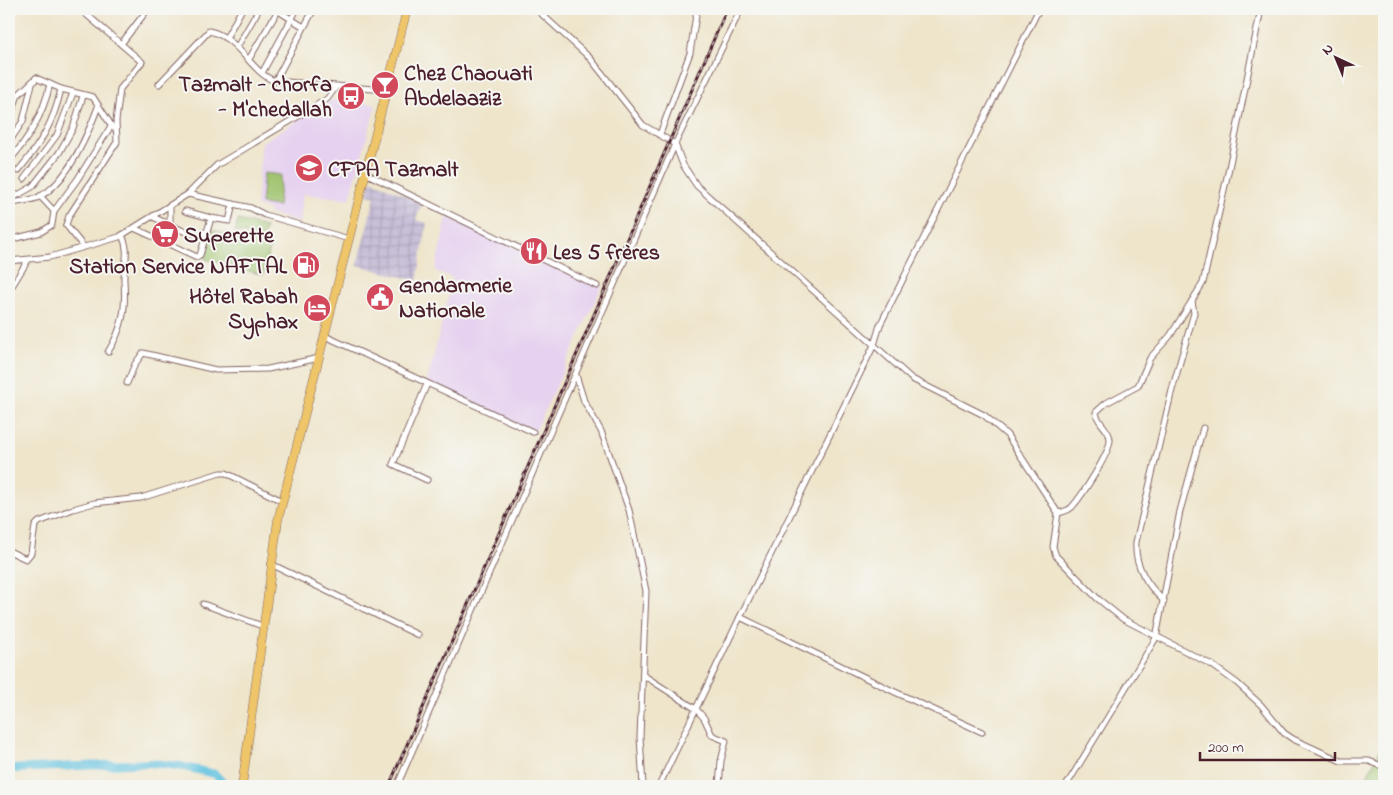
<svg xmlns="http://www.w3.org/2000/svg" width="1393" height="795" viewBox="0 0 1393 795" font-family="'Indie Flower',sans-serif">
<style>
.built{fill:#e6d2f0}
.industrial{fill:url(#industrial-grid)}
.green{fill:#a0c46f;stroke:#75724d}
.wetland{fill:url(#wetland-marsh);stroke:#75724d}
.lines{fill:none;stroke-linecap:round;stroke-linejoin:round}
.river{stroke:#61c1df;stroke-width:8}
.street-casing{stroke:#836463;stroke-width:7}
.primary-casing{stroke:#836463;stroke-width:9}
.street{stroke:#fff;stroke-width:5}
.primary{stroke:#eec569;stroke-width:8}
.rail-casing{stroke:#4a1f2b;stroke-width:3}
.rail{stroke:#f6f6f2;stroke-width:1;stroke-dasharray:4;stroke-linecap:butt}
.labels{text-anchor:middle;stroke-width:4;stroke-linejoin:round;paint-order:stroke}
.poi-label{font-size:22px;font-weight:bold;fill:#4a1f2b;stroke:#f6f6f2;text-anchor:start}
</style>
<defs>
<pattern id="industrial-grid" width="8" height="8" patternUnits="userSpaceOnUse" patternTransform="scale(1.25)"><rect width="8" height="8" fill="#c8bfd8"/><path d="M0 4h8M4 0v8" fill="none" stroke="#ada4ba"/></pattern>
<pattern id="wetland-marsh" width="20" height="14" patternUnits="userSpaceOnUse" patternTransform="scale(1.25)"><rect width="20" height="14" fill="#a0c46f"/><path d="M1 5h8M5 5V1M11 12h8M15 12V8" fill="none" stroke="#849f5b"/></pattern>
</defs>
<rect width="100%" height="100%" fill="#f6f6f2"/>
<filter id="ink" filterUnits="userSpaceOnUse"><feTurbulence type="fractalNoise" baseFrequency=".02" numOctaves="2"/><feDisplacementMap in="SourceGraphic" scale="10" xChannelSelector="R" yChannelSelector="G"/><feConvolveMatrix kernelMatrix="1 2 1 2 8 2 1 2 1" color-interpolation-filters="sRGB"/></filter>
<filter id="wash" filterUnits="userSpaceOnUse"><feTurbulence type="fractalNoise" baseFrequency=".0096" numOctaves="4" result="noise"/><feDisplacementMap in="SourceGraphic" scale="20" xChannelSelector="R" yChannelSelector="G"/><feGaussianBlur stdDeviation="1.12" result="paint"/><feColorMatrix in="noise" values="0 0 0 0 0 0 0 0 0 0 0 0 0 0 0 0 0 1.4 0 .05"/><feComposite in="paint" operator="in"/></filter>
<g filter="url(#wash)">
<rect width="100%" height="100%" fill="#eee5cb"/>
<!-- built -->
<g class="built">
<path d="M331 100 376 104 350 199 303 194 300 223 269 213 270 210 256 206 262 142Z"/>
<path d="M447 217 602 286 535 432 427 382 453 278 435 271Z"/>
</g>
<!-- industrial -->
<path class="industrial" d="M371 180 422 203 416 220 427 223 417 281 357 265 375 197 367 195Z"/>
<!-- green -->
<g class="green">
<path d="M264 173 281 175 278 206 261 204Z"/>
<path d="M238 220 266 227 263 238 235 232Z"/>
<path d="M212 230 271 245 263 275 205 259Z"/>
</g>
<!-- wetland -->
<path class="wetland" d="M1384 742V786H1362Z"/>
<g class="lines">
<!-- river -->
<path class="river" d="M9 769 151 763 180 766 215 774 226 786"/>
</g>
</g>
<g filter="url(#ink)">
<g class="lines">
<defs>
<g id="street">
<path d="M275 9 304 27"/>
<path d="M536 9 590 58 643 125 675 144 741 9"/>
<path d="M226 38 242 9"/>
<path d="M121 44 148 9"/>
<path d="M237 47 259 9"/>
<path d="M249 59 279 9"/>
<path d="M262 73 297 9"/>
<path d="M36 78 61 89 93 97 113 128"/>
<path d="M275 81 314 9"/>
<path d="M159 84 209 31C239 37 250 72 275 81L386 90"/>
<path d="M9 120 18 95 36 78 32 84 23 121 9 142"/>
<path d="M660 134 690 53 697 9"/>
<path d="M675 144 683 165 697 186 912 379 984 415 1007 435 1058 513 1053 547 1056 556 1097 598 1123 619 1212 665 1237 683 1261 705 1284 733 1293 739 1341 761H1369L1384 767"/>
<path d="M9 161C29 138 43 115 50 84"/>
<path d="M18 171C40 145 54 122 61 89"/>
<path d="M365 173 597 286"/>
<path d="M24 179 57 135 73 93"/>
<path d="M188 194 217 165 327 99 336 87"/>
<path d="M40 196 54 211"/>
<path d="M9 200 32 187 59 153 73 128 83 96"/>
<path d="M9 204C18 201 31 201 39 197 67 183 88 134 98 107"/>
<path d="M170 206V225"/>
<path d="M153 217 190 234 207 232 211 218 185 211"/>
<path d="M211 218 229 221 233 204"/>
<path d="M66 225 69 216 117 142 116 121 120 89 142 62 80 9"/>
<path d="M66 225 83 246"/>
<path d="M134 228 197 257 200 255 207 232"/>
<path d="M9 240 41 232 52 225 54 211 77 180 111 126"/>
<path d="M9 261 50 257 119 237 188 194 251 208 265 215 349 239"/>
<path d="M9 291 28 260"/>
<path d="M325 336 533 432"/>
<path d="M108 352C123 328 126 309 124 281 123 264 131 254 122 235"/>
<path d="M576 375 584 401 601 431 629 510 646 591 640 737 643 786"/>
<path d="M127 383 135 364 143 353 216 370 268 369 319 358"/>
<path d="M427 480 393 464 427 384"/>
<path d="M1058 513C1063 512 1068 511 1072 507 1081 497 1111 452 1110 439 1109 428 1096 422 1096 412L1106 403 1138 386 1150 358 1170 336 1203 283 1229 168 1261 9"/>
<path d="M9 551 26 559 31 553 35 526 39 522 73 509 94 503 141 498 220 473H226L282 501"/>
<path d="M271 564 418 635"/>
<path d="M1164 601C1147 585 1134 566 1136 542L1172 390 1194 313 1192 301"/>
<path d="M203 604 262 626"/>
<path d="M740 617 895 692 982 732"/>
<path d="M643 675 696 709 704 718 712 735 726 741 721 761 719 786"/>
<path d="M397 786 675 144"/>
<path d="M659 786 740 617 874 345 880 325 1039 9"/>
<path d="M1066 786 1156 638 1180 511 1203 428"/>
</g>
<path id="primary" d="M242 786 278 520 407 9"/>
</defs>
<!-- street casing -->
<use href="#street" class="street-casing"/>
<!-- primary casing -->
<use href="#primary" class="primary-casing"/>
<!-- street -->
<use href="#street" class="street"/>
<!-- primary -->
<use href="#primary" class="primary"/>
<defs>
<path id="rail" d="M389 786 727 9"/>
</defs>
<!-- rail casing -->
<use href="#rail" class="rail-casing"/>
<!-- rail -->
<use href="#rail" class="rail"/>
</g>
</g>
<!-- icons -->
<defs>
<symbol id="bar-disc" viewBox="-11 -11 22 22"><circle r="9.5" fill="#d1495b" stroke="#f6f6f2"/><path d="M-6-5H6L.8 .8V4.5H3.5V6h-7V4.5H-.8V.8Z" fill="#fff"/></symbol>
<symbol id="bus-disc" viewBox="-11 -11 22 22"><circle r="9.5" fill="#d1495b" stroke="#f6f6f2"/><path d="M-5-6H5V4H4V6H2V4H-2V6H-4V4H-5ZM-3.5-4V0h7V-4ZM-3.5 1.2v1.5H-2V1.2ZM2 1.2v1.5H3.5V1.2Z" fill="#fff"/></symbol>
<symbol id="university-disc" viewBox="-11 -11 22 22"><circle r="9.5" fill="#d1495b" stroke="#f6f6f2"/><path d="M0-5L7-2L0 1L-7-2ZM-4 1L0 2.5L4 1V4Q0 6-4 4Z" fill="#fff"/></symbol>
<symbol id="supermarket-disc" viewBox="-11 -11 22 22"><circle r="9.5" fill="#d1495b" stroke="#f6f6f2"/><path d="M-6-5.5h2.5l.6 2H6L4.5 2H-2.5L-4.4-4H-6ZM-1.5 3.2a1.3 1.3 0 1 0 .1 0ZM3 3.2a1.3 1.3 0 1 0 .1 0Z" fill="#fff"/></symbol>
<symbol id="restaurant-disc" viewBox="-11 -11 22 22"><circle r="9.5" fill="#d1495b" stroke="#f6f6f2"/><path d="M-5-6h1v4h1v-4h1v4h1v-4h1v5L-1.5 .5V6h-2V.5L-5-1ZM5-6V6H3V1.5H1.5Q1.5-4 5-6Z" fill="#fff"/></symbol>
<symbol id="fuel-disc" viewBox="-11 -11 22 22"><circle r="9.5" fill="#d1495b" stroke="#f6f6f2"/><path d="M-5.5-6h7V0h2V4h1.3V-2.5L3-4.5l.8-.8L6-3V5H2.5V1h-1V6h-7ZM-4.2-4.7v3.2H.2V-4.7Z" fill="#fff"/></symbol>
<symbol id="civic-disc" viewBox="-11 -11 22 22"><circle r="9.5" fill="#d1495b" stroke="#f6f6f2"/><path d="M-.6-6.5H3V-4.5H.6V-3L4-1V1h2V6H-6V1h2V-1L-.6-3ZM-1.2 2.5V6h2.4V2.5Z" fill="#fff"/></symbol>
<symbol id="hotel-disc" viewBox="-11 -11 22 22"><circle r="9.5" fill="#d1495b" stroke="#f6f6f2"/><path d="M-6-4.5h1.5V1H6V5H4.5V3h-9V5H-6ZM-4 0a1.8 1.8 0 1 1 3.6 0ZM.5 0V-2.5h3Q6-2.5 6 0Z" fill="#fff"/></symbol>
</defs>
<g fill-rule="evenodd">
<use href="#bar-disc" x="369" y="69" width="32" height="32"/>
<use href="#bus-disc" x="335" y="80" width="32" height="32"/>
<use href="#university-disc" x="293" y="152" width="32" height="32"/>
<use href="#supermarket-disc" x="149" y="218" width="32" height="32"/>
<use href="#restaurant-disc" x="518" y="235" width="32" height="32"/>
<use href="#fuel-disc" x="290" y="249" width="32" height="32"/>
<use href="#civic-disc" x="364" y="281" width="32" height="32"/>
<use href="#hotel-disc" x="301" y="292" width="32" height="32"/>
</g>
<g class="labels">
<!-- poi labels -->
<g class="poi-label">
<text x="404" y="80">Chez Chaouati<tspan x="404" dy="25">Abdelaaziz</tspan></text>
<text x="332" y="91" text-anchor="end">Tazmalt - chorfa<tspan x="332" dy="25">- M'chedallah</tspan></text>
<text x="328" y="176">CFPA Tazmalt</text>
<text x="184" y="242">Superette</text>
<text x="553" y="259">Les 5 frères</text>
<text x="287" y="273" text-anchor="end">Station Service NAFTAL</text>
<text x="399" y="292">Gendarmerie<tspan x="399" dy="25">Nationale</tspan></text>
<text x="298" y="303" text-anchor="end">Hôtel Rabah<tspan x="298" dy="25">Syphax</tspan></text>
</g>
</g>
<!-- margin -->
<rect width="1393" height="795" fill="none" stroke="#f6f6f2" stroke-width="30"/>
<!-- north arrow -->
<g transform="translate(1336 58) rotate(316)" stroke="#f6f6f2" stroke-width="4" paint-order="stroke">
<path d="M0-4L9 19L0 12L-9 19Z" fill="#4a1f2b"/>
<text y="-8" font-size="14" font-weight="bold" text-anchor="middle" fill="#4a1f2b">N</text>
</g>
<!-- scale -->
<path d="M1200 752v8h135v-8" fill="none" stroke="#4a1f2b" stroke-width="2.5"/>
<text x="1208" y="752" font-size="15" fill="#4a1f2b" stroke="#f6f6f2" stroke-width="4" paint-order="stroke">200 m</text>
</svg>
